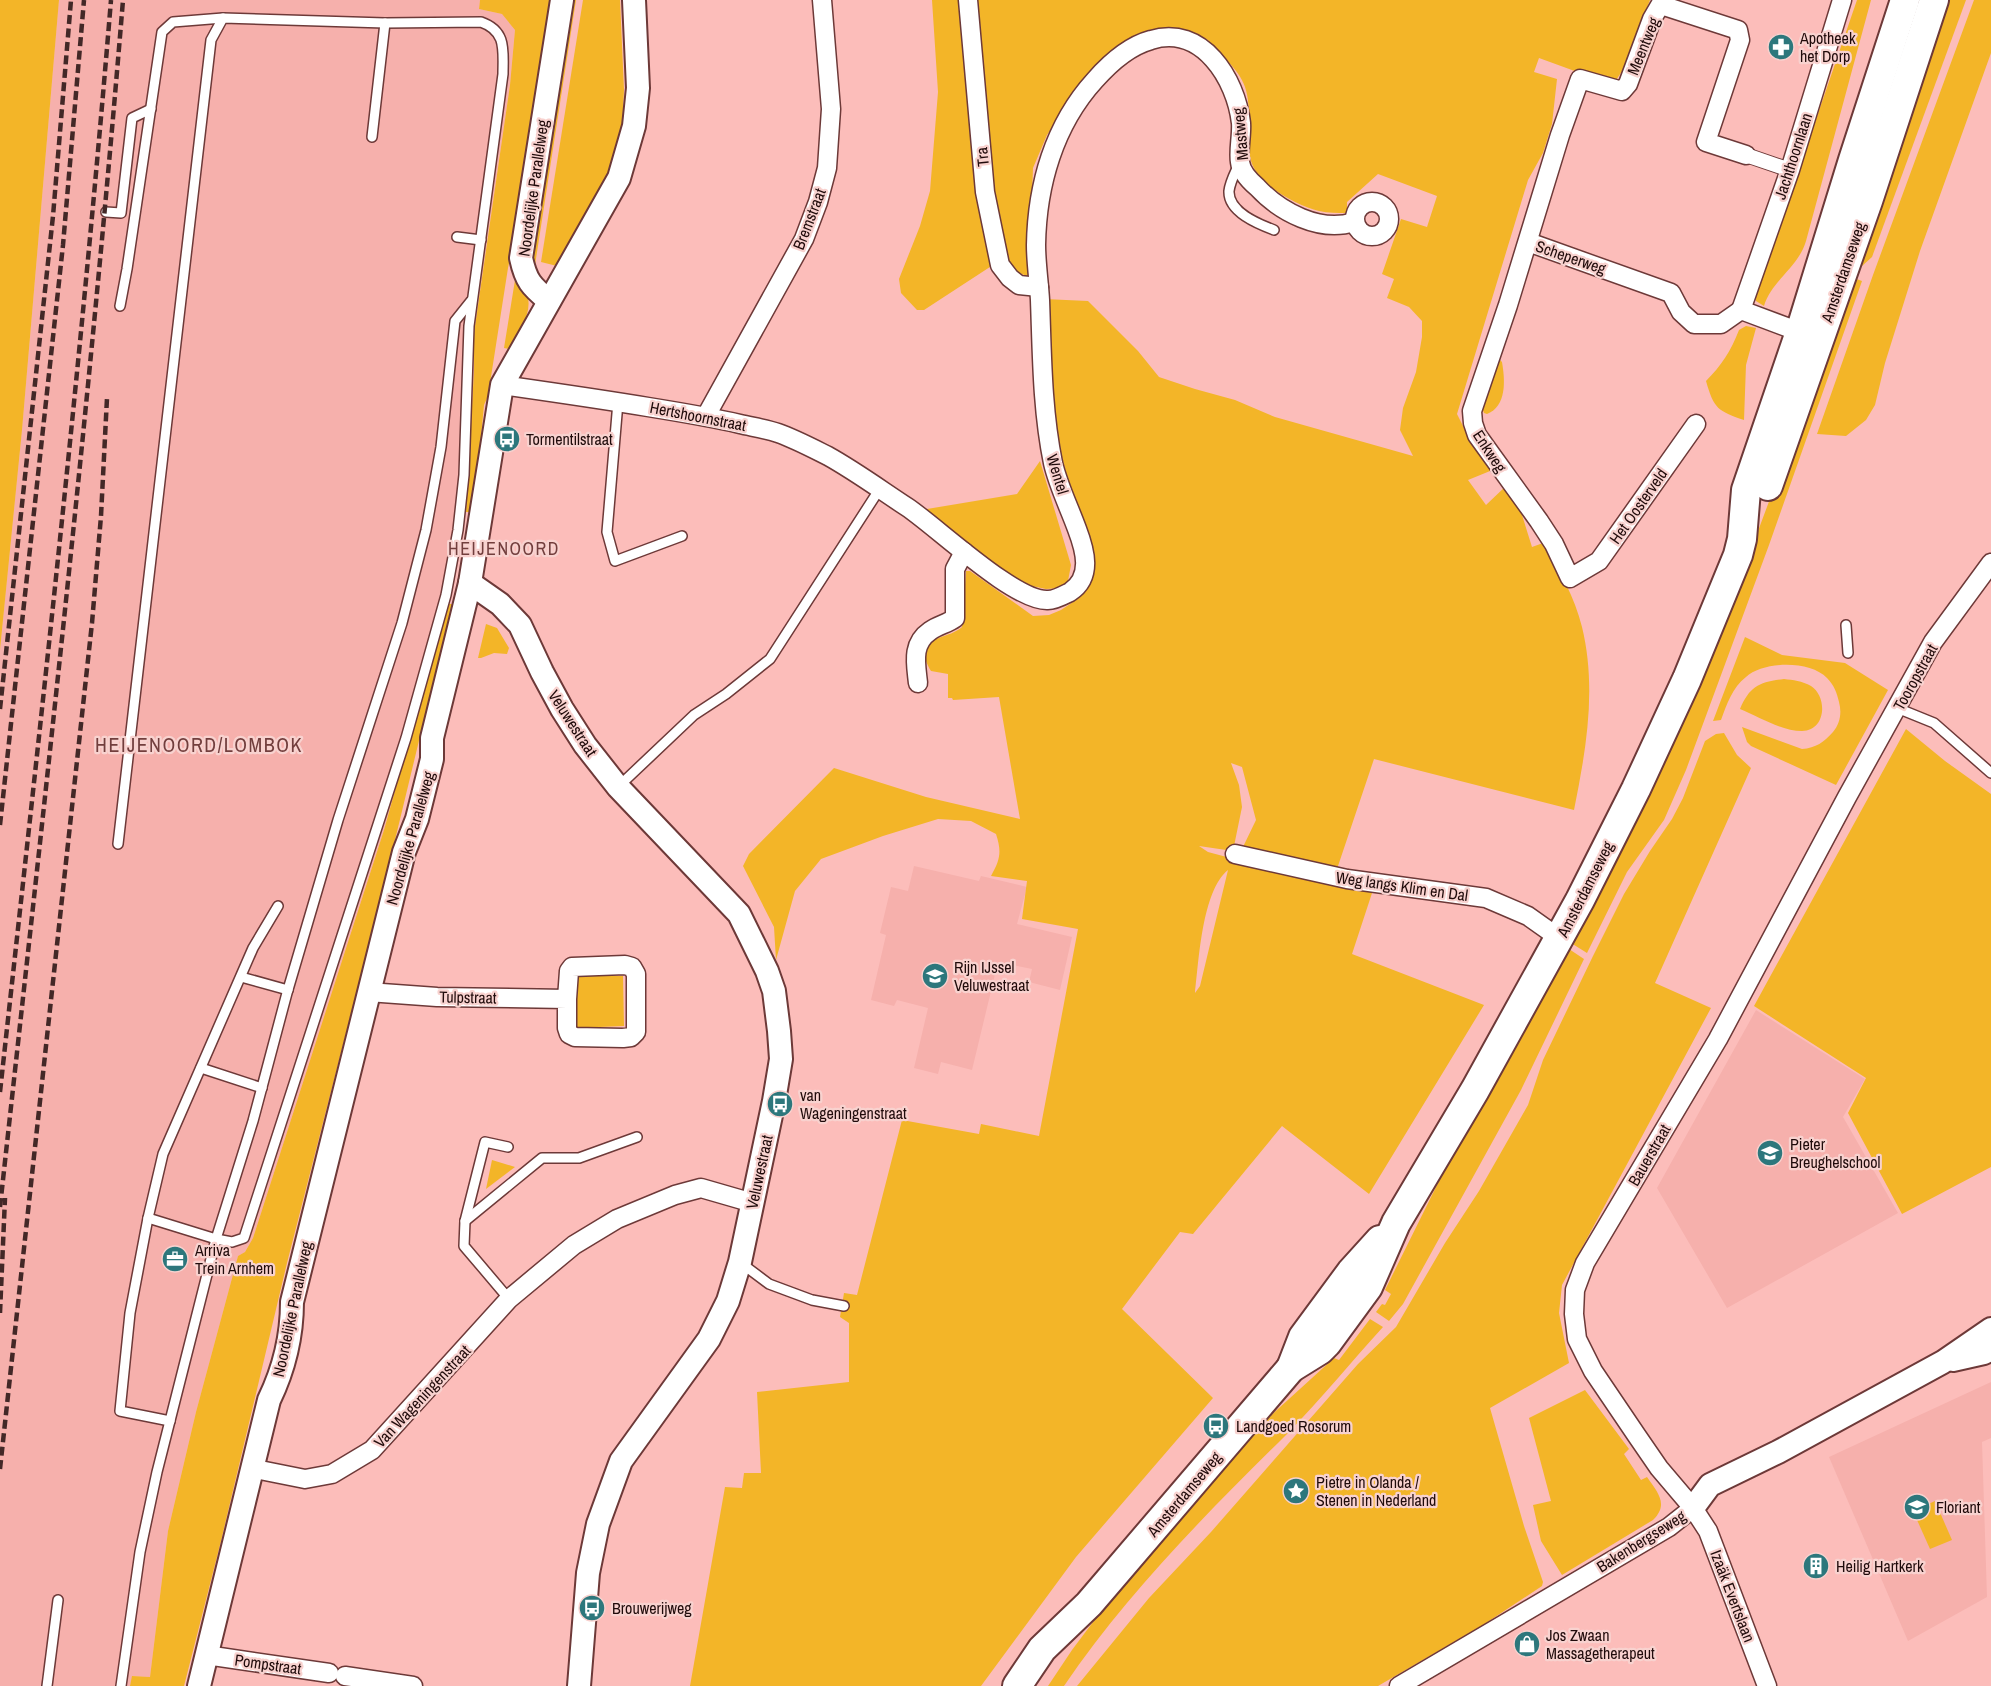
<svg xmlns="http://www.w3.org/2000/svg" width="1991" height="1686" viewBox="0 0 1991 1686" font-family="'Archivo Narrow',sans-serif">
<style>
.built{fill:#f6b0ac}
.green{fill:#f3b528;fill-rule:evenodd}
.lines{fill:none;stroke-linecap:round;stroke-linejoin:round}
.service-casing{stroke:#6d3938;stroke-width:12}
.pedestrian-casing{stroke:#6d3938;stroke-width:16}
.minor-casing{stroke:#6d3938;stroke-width:21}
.tertiary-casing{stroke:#6d3938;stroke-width:26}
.primary-casing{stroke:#6d3938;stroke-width:32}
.service{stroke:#fff;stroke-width:9}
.pedestrian{stroke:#fff;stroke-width:14}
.minor{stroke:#fff;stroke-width:18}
.tertiary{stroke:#fff;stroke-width:22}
.primary{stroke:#fff;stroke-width:28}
.rail{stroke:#432827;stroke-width:4.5;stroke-dasharray:9 4.5;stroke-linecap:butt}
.labels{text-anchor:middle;stroke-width:4.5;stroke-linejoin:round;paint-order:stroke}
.poi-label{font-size:16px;fill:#200b0b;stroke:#f8d2cf;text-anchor:start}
.street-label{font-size:16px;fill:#200b0b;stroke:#f8d2cf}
.neighbourhood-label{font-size:18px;letter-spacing:1.5px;fill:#723e3d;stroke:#f8d2cf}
.quarter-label{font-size:20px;letter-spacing:1.5px;fill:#723e3d;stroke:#f8d2cf}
</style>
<rect width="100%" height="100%" fill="#fcbdba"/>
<!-- built -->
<g class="built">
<path d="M59 0H480L479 9 502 14 515 30 510 85 474 333V371L466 512 449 604 434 651 384 830 253 1238 245 1252 238 1256 196 1412 168 1531 150 1677 133 1676 130 1686H0V650L22 430Z"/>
<path d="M914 866 979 881 981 876 1027 887 1017 924 1072 937 1060 990 1029 982 1032 969 998 962 972 1070 941 1062 938 1074 914 1068 928 1008 897 1000 894 1006 871 1000 886 935 880 933 891 887 908 891Z"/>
<path d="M1756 1010 1865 1079 1843 1117 1898 1213 1727 1308 1657 1188Z"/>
<path d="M1991 1382V1438L1982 1442 1987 1597 1908 1641 1829 1457Z"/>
</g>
<!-- green -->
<g class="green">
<path d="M0 0H59L22 430 0 650Z"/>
<path d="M480 0H552L524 190 508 268 488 396 484 405 474 512H466L474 371V333L510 85 515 30 502 14 479 9Z"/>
<path d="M571 0H576L535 265 531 260Z"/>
<path d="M583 0H620L624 90 622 129 609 171 557 266 541 262Z"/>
<path d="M932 0H962L982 222 987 250 993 265 924 310H917L901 293 899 279 920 226 930 191 938 92Z"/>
<path d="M977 0H1650L1624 68 1613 85 1539 58 1534 72 1557 79 1552 124 1543 153 1528 180 1457 414 1468 436 1495 469 1468 480 1486 505 1507 485 1517 499 1532 547 1543 543C1559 569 1575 598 1582 627 1597 689 1586 750 1574 810L1374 759 1337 869 1242 849 1256 820 1242 767 1231 763 1239 785 1242 807 1233 851 1199 846 1208 852 1234 859 1373 890 1352 954 1484 1005 1369 1194 1282 1126 1193 1234 1180 1232 1122 1309 1213 1398 1076 1557 981 1686H690L725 1487 742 1488 744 1473H761L757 1392 849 1382V1323L840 1317 844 1293 857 1295 902 1120 979 1134 981 1124 1039 1136 1078 929 1022 919 1027 881 991 876C1000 860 1002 852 996 834L971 821 938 819 883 836 821 859 795 891 776 960 774 927 743 866 749 854 834 768 926 797 1020 819 999 697 953 700 952 698H948V674L931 671C909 635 947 641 962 627L966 571H970L1033 616 1049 615 1061 610 1079 598 1089 581 1079 523 1056 434 1044 299 1088 301 1138 351 1159 377 1195 389 1235 400 1275 417 1413 456 1400 430 1403 408 1416 372 1422 337V321L1409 307 1387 298 1394 279 1382 274 1401 219 1427 227 1437 196 1378 174 1347 202V213C1338 213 1328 213 1319 211 1296 205 1253 183 1250 156 1247 133 1252 108 1245 87 1239 68 1219 55 1208 40L1166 29 1071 100 1047 135 1033 168 1029 277 1015 271 1006 260 998 218 987 130ZM1228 870 1200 986 1195 993C1199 960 1202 891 1228 870Z"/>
<path d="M1857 0H1871L1806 241C1798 268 1772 280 1764 306L1756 301 1755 297Z"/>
<path d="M1940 0H1966L1872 257 1862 266 1852 263Z"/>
<path d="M1974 0H1991V53L1920 251 1885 363 1875 405 1866 420 1846 436 1817 434 1873 275Z"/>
<path d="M1848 276 1862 281 1769 545 1686 770 1664 820 1627 872 1587 953 1571 943 1717 641 1805 405Z"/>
<path d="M515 280C543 300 521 328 509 349L504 348Z"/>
<path d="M1746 326 1756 328 1746 365 1744 420C1718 411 1714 409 1706 381 1721 366 1731 351 1739 330Z"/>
<path d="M1500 360 1502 362C1505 380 1507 406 1487 414L1484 413 1482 408Z"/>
<path d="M1040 461 1071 565 1068 581 1061 588 1046 589 1027 585 1002 572 921 510 1017 494Z"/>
<path d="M449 604H452L388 869 287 1263 221 1541 184 1686H130L132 1676 150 1677 168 1531 196 1412 238 1256 245 1252 253 1238 384 830 434 651Z"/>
<path d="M486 624 497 628 509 648 507 654 494 653 481 658H478Z"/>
<path d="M1745 637 1782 655 1845 663 1888 690 1836 785 1751 746 1747 742 1742 727 1802 749C1816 748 1824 742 1833 732 1840 724 1842 713 1839 702 1837 693 1834 685 1827 678 1810 660 1763 661 1746 677 1732 688 1727 704 1721 720L1713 721Z"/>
<path d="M1784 679C1793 680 1802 681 1811 686 1828 697 1826 731 1802 731 1782 731 1759 717 1740 709 1750 686 1759 682 1784 679Z"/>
<path d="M1906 729 1945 761 1991 794V1167L1902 1214 1848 1113 1866 1078 1754 1006Z"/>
<path d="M1724 733 1737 755 1751 768 1655 983 1711 1008 1562 1285 1559 1313 1569 1363 1490 1408 1524 1526 1543 1582 1542 1586 1483 1625 1378 1686H1077L1149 1598 1211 1532 1358 1364 1396 1327 1445 1243 1479 1191 1528 1105 1543 1060 1593 956 1624 894 1650 851 1672 819 1683 798 1705 741 1716 734Z"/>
<path d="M1569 949 1584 959 1521 1090 1403 1304 1389 1321 1376 1312 1382 1304 1385 1305 1391 1294 1385 1290 1438 1183Z"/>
<path d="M575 976H623L624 1026 575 1028Z"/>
<path d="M492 1160 515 1167 486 1189Z"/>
<path d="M1370 1319 1383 1327C1351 1362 1321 1399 1288 1433 1208 1512 1127 1593 1064 1686H1048L1072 1650 1108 1602 1223 1469 1267 1419 1334 1358 1339 1360Z"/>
<path d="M1585 1390 1629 1449 1624 1454 1641 1480 1647 1477C1658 1493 1669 1504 1653 1520L1562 1575 1541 1541 1533 1505 1551 1501 1529 1418Z"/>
<path d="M1935 1501 1952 1540 1930 1549 1913 1511Z"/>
</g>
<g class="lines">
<defs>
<g id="service">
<path d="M372 137 385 23"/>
<path d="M1239 164C1235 173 1230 182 1229 191 1228 212 1258 224 1274 230"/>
<path d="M106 212 121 213 132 118 151 109"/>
<path d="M457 237 481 240"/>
<path d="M120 306 127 269 162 32 173 22 223 18"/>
<path d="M618 402 607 532 615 561 682 536"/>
<path d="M1846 625 1848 653"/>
<path d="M1897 708 1934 723 1991 773"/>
<path d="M618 787 694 715 726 694 770 659 879 490"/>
<path d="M118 844 211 40 223 18 385 23 481 22C507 31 503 51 503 74L469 326 464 475 458 530 446 595 406 738 244 1238 232 1242 216 1239 148 1218 163 1154 253 948 278 906"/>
<path d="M241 977 288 990"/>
<path d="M201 1068 262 1088"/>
<path d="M508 1147 485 1142 465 1221 464 1246 509 1299"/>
<path d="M148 1218 130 1313 120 1411 170 1421"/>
<path d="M465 1221 542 1158H579L637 1137"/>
<path d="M741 1263 769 1284 812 1300 844 1306"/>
<path d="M47 1686 58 1600"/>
<path d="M121 1686 140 1552 157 1472 194 1326 216 1239 253 1121 287 993 338 820 402 623 426 530 441 447 455 321 471 301"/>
</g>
<path id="pedestrian" d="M1746 155 1790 170"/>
<g id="minor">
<path d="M968 0 985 192 1000 265 1010 278 1019 285 1039 287"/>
<path d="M1663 0 1652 19 1628 84 1622 91 1580 79 1560 135 1508 305 1472 411 1473 423 1477 435 1539 521 1554 544 1570 578 1599 561 1696 424"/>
<path d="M1661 5 1738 30 1740 40 1706 142 1746 155"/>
<circle cx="1372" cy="219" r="17"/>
<path d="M1528 242 1671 293 1681 312 1694 324H1721L1741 310 1808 335"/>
<path d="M1741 310 1790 170 1842 0"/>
<path d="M502 385C551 392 600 399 648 407 679 412 710 417 740 424 753 427 766 429 778 433 795 439 812 448 828 456 855 471 881 490 907 507 937 527 1015 602 1048 600 1055 600 1064 595 1070 592 1093 577 1085 550 1077 529 1069 507 1058 485 1053 463 1042 409 1042 354 1040 300 1039 282 1036 263 1036 245 1037 185 1054 125 1095 80 1110 63 1129 46 1151 40 1202 24 1236 79 1241 123 1242 135 1238 151 1240 162 1241 171 1250 181 1257 187 1280 212 1320 233 1354 222"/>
<path d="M706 416 804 239 818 202 827 168 831 109 822 0"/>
<path d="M918 683C916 664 911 644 930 631 938 625 947 624 955 618V569L964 552"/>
<path d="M1235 854 1347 879 1486 898 1528 916 1559 938"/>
<path d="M368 992 437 997 567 999 569 971 572 967 625 965 632 967 636 974V1032L631 1037 623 1038 575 1037 569 1034 567 1028V999"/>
<path d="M251 1472 260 1470 305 1479 332 1474 372 1450 509 1299 574 1245 617 1219 675 1195 701 1188 753 1203"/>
<path d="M206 1655 329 1673"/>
<path d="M345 1676 413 1686"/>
<path d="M1399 1686 1669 1527 1693 1508"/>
<path d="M1767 1686 1708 1531 1693 1508 1659 1468 1637 1436 1593 1371 1577 1339 1574 1314 1575 1290 1585 1263 1718 1039 1847 797 1933 642 1991 563"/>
</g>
<g id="tertiary">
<path d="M549 301C531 286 526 281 521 258L562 0"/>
<path d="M470 583 500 604 520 625 542 672 562 709 585 745 618 787 739 914 767 971 774 991 779 1031 781 1059 774 1101 740 1262 728 1301 709 1339 621 1461 598 1524 588 1573 579 1686"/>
<path d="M1953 1360 1984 1353 1991 1349"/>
<path d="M1693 1508 1710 1485 1778 1452 1943 1362 1991 1329"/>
<path d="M199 1686 269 1400C284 1369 292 1336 292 1302L404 852 417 819 432 759V738L470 583 502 385 619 178 634 126 638 88 634 0"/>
</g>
<g id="primary">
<path d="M1768 486 1868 201 1934 0"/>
<path d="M1291 1368 1303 1337 1351 1272 1380 1240"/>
<path d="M1017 1686 1042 1649 1089 1604 1291 1368 1320 1350 1327 1343 1368 1287 1396 1223 1475 1090 1580 900 1636 789 1687 679 1738 555 1742 539 1746 490 1800 332 1853 160 1905 0"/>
</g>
</defs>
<!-- service casing -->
<use href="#service" class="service-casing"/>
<!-- pedestrian casing -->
<use href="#pedestrian" class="pedestrian-casing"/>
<!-- minor casing -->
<use href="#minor" class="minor-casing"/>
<!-- tertiary casing -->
<use href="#tertiary" class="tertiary-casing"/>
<!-- primary casing -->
<use href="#primary" class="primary-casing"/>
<!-- service -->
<use href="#service" class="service"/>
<!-- pedestrian -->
<use href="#pedestrian" class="pedestrian"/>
<!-- minor -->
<use href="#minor" class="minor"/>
<!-- tertiary -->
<use href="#tertiary" class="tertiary"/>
<!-- primary -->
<use href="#primary" class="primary"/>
<!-- rail -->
<g class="rail">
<path d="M0 709 53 216 71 0"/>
<path d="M0 825 63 245 84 0"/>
<path d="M0 1092C40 728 81 365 111 0"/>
<path d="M0 1207C44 805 90 403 123 0"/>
<path d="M0 1313 5 1198"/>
<path d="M0 1469 92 623 101 516 107 398"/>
</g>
</g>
<!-- icons -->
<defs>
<symbol id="pharmacy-disc" viewBox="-11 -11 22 22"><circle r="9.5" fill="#2d777c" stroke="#f8d2cf"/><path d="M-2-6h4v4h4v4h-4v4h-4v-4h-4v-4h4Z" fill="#fff"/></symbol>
<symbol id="bus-disc" viewBox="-11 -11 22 22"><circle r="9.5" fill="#2d777c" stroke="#f8d2cf"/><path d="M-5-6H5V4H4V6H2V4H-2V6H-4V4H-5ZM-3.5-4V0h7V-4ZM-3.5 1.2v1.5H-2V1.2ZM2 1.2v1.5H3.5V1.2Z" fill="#fff"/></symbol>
<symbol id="university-disc" viewBox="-11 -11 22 22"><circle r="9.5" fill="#2d777c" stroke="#f8d2cf"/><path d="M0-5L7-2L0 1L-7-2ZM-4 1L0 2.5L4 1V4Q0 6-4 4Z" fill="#fff"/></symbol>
<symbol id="school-disc" viewBox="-11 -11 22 22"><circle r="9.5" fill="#2d777c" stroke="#f8d2cf"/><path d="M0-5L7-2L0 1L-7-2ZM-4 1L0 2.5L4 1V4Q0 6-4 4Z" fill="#fff"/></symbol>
<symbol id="office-disc" viewBox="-11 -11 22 22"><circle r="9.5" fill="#2d777c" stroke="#f8d2cf"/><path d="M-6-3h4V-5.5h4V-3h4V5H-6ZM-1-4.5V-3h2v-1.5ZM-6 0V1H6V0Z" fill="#fff"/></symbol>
<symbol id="sight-disc" viewBox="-11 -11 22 22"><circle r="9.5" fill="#2d777c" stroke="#f8d2cf"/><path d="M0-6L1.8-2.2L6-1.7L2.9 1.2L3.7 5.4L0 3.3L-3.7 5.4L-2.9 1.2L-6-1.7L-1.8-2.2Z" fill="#fff"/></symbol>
<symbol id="building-disc" viewBox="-11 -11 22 22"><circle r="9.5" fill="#2d777c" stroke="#f8d2cf"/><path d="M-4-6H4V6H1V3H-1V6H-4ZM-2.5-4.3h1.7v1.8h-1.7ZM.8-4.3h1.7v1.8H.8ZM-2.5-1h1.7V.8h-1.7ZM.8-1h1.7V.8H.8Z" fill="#fff"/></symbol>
<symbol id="shop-disc" viewBox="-11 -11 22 22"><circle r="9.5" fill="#2d777c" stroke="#f8d2cf"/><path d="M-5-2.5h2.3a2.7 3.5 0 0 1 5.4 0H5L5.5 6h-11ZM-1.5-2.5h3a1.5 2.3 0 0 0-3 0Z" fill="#fff"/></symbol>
</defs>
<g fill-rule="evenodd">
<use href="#pharmacy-disc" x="1766" y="32" width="30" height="30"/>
<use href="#bus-disc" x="492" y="424" width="30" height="30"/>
<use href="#university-disc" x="920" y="961" width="30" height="30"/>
<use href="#bus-disc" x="765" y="1089" width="30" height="30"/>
<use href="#school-disc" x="1755" y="1138" width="30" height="30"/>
<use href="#office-disc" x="160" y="1244" width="30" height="30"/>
<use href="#bus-disc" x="1201" y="1411" width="30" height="30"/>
<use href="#sight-disc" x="1281" y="1476" width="30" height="30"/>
<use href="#school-disc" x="1902" y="1492" width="30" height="30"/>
<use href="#building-disc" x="1801" y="1551" width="30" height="30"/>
<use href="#bus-disc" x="577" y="1593" width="30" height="30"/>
<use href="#shop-disc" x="1512" y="1629" width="30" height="30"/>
</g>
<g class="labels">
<!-- poi labels -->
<g class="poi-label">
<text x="1800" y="44">Apotheek<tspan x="1800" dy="18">het Dorp</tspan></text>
<text x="526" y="445">Tormentilstraat</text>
<text x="954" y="973">Rijn IJssel<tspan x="954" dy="18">Veluwestraat</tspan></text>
<text x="800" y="1101">van<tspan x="800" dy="18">Wageningenstraat</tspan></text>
<text x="1790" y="1150">Pieter<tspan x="1790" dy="18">Breughelschool</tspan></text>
<text x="195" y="1256">Arriva<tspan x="195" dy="18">Trein Arnhem</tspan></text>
<text x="1236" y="1432">Landgoed Rosorum</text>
<text x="1316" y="1488">Pietre in Olanda /<tspan x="1316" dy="18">Stenen in Nederland</tspan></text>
<text x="1936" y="1513">Floriant</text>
<text x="1836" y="1572">Heilig Hartkerk</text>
<text x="612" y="1614">Brouwerijweg</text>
<text x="1546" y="1641">Jos Zwaan<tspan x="1546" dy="18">Massagetherapeut</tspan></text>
</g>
<!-- street labels -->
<g class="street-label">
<text transform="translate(1643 46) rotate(-68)" y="6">Meentweg</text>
<text transform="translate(1240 134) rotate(-95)" y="6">Mastweg</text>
<text transform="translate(1793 156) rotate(-72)" y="6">Jachthoornlaan</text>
<text transform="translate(982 157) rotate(-96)" y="6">Tra</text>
<text transform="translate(533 188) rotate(-82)" y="6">Noordelijke Parallelweg</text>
<text transform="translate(809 219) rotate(-69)" y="6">Bremstraat</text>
<text transform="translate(1571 257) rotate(19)" y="6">Scheperweg</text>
<text transform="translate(1843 272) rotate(-71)" y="6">Amsterdamseweg</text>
<text transform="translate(698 416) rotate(11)" y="6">Hertshoornstraat</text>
<text transform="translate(1490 451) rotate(57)" y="6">Enkweg</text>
<text transform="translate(1058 474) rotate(73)" y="6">Wentel</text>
<text transform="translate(1638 506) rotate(-55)" y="6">Het Oosterveld</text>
<text transform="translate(1915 677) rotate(-61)" y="6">Tooropstraat</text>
<text transform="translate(573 723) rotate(57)" y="6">Veluwestraat</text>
<text transform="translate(410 838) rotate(-74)" y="6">Noordelijke Parallelweg</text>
<text transform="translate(1402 886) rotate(8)" y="6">Weg langs Klim en Dal</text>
<text transform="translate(1585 889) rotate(-63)" y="6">Amsterdamseweg</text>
<text transform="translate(468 997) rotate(1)" y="6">Tulpstraat</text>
<text transform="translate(1649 1155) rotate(-60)" y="6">Bauerstraat</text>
<text transform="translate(759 1172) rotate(-78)" y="6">Veluwestraat</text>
<text transform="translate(292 1309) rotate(-78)" y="6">Noordelijke Parallelweg</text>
<text transform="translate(422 1396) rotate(-47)" y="6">Van Wageningenstraat</text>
<text transform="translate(1184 1494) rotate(-50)" y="6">Amsterdamseweg</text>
<text transform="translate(1641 1541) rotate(-32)" y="6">Bakenbergseweg</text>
<text transform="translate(1733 1596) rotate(69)" y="6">Izaäk Evertslaan</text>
<text transform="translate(268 1664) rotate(8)" y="6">Pompstraat</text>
</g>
<!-- neighbourhood labels -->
<g class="neighbourhood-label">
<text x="504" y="555">HEIJENOORD</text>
</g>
<!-- quarter labels -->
<g class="quarter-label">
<text x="199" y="752">HEIJENOORD/LOMBOK</text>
</g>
</g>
</svg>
